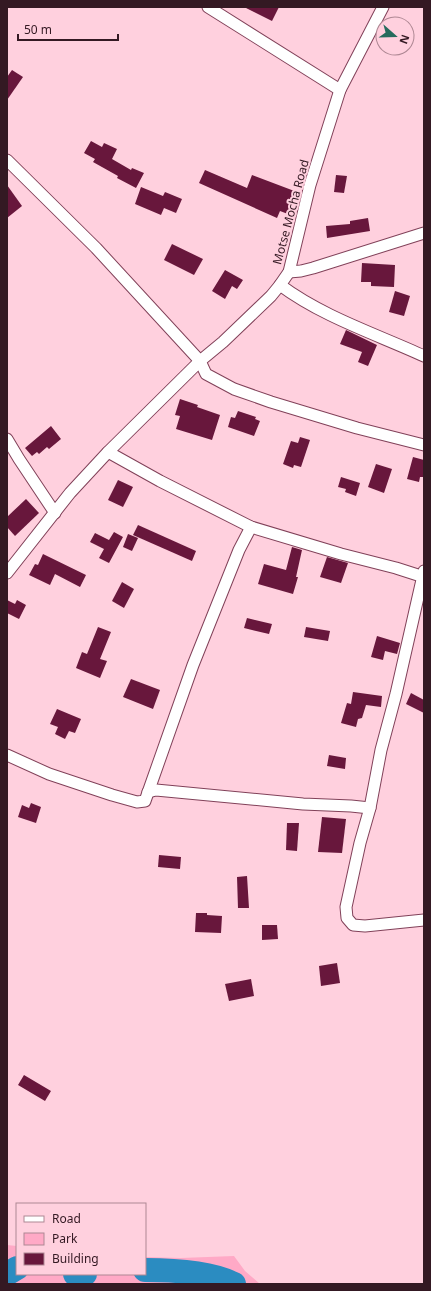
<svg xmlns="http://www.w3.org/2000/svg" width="431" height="1291" viewBox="0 0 431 1291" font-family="'Noto Sans',sans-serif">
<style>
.green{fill:#ffa9c6}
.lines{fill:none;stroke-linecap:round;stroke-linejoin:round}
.river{stroke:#2b8cc1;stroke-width:24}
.building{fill:#68173c}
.street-casing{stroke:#814159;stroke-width:13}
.street{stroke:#fff;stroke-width:11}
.labels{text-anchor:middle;stroke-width:4;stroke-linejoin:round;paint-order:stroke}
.street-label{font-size:12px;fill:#341923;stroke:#ffd0de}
</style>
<rect width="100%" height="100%" fill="#ffd0de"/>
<!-- green -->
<path class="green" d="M7 1245 17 1246V1274H145V1257L181 1258 234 1256 245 1271 260 1284H7Z"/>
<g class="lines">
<!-- river -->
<g class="river">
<path d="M145 1270C171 1270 211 1272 234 1284"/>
<path d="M7 1274 17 1268"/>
<path d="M75 1274 79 1275 85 1274"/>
</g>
</g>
<!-- building -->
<g class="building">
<path d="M244 7H279L272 21Z"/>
<path d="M12 70 23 77 7 100V77Z"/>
<path d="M91 141 102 147 104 143 117 149 112 159 131 170 132 168 144 173 136 188 117 178 118 176 93 162 95 159 84 153Z"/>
<path d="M205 170 247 188 252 175 297 192 288 214 280 211 277 218 199 183Z"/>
<path d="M336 175 347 176 344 193 334 192Z"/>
<path d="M7 185 22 206 7 218Z"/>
<path d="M141 187 163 196 165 192 182 199 176 213 164 208 161 215 135 204Z"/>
<path d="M368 218 370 231 327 238 326 226 350 224V221Z"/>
<path d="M172 244 203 259 194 275 164 260Z"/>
<path d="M362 263 395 265 394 287 371 286V282H361Z"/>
<path d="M225 270 243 280 237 289 232 286 225 299 212 291Z"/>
<path d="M395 291 410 296 404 316 389 312Z"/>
<path d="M346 330 377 345 368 366 358 362 362 352 340 344Z"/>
<path d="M180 399 198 405 197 407 220 415 212 440 176 429 180 416 175 415Z"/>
<path d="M238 411 256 417 255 419 260 421 254 436 228 427 231 417 235 418Z"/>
<path d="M51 426 61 439 49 449 47 447 39 454 37 452 32 456 25 448Z"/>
<path d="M300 437 310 440 301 467 294 465 293 468 283 464 291 441 298 443Z"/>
<path d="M413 457 424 460V477H420L419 482 407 479Z"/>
<path d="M376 464 392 469 384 493 368 487Z"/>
<path d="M341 477 360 483 356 496 345 492 346 489 338 487Z"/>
<path d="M118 480 133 487 123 507 108 500Z"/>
<path d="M26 499 39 513 15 536 7 527V517Z"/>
<path d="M138 525 196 551 192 561 133 535Z"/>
<path d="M114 532 123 537 109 563 99 558 104 549 90 542 95 533 109 540Z"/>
<path d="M128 534 138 538 132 551 123 547Z"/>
<path d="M292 547 302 550 296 577H298L293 594 258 584 264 564 286 570Z"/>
<path d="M43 554 86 575 80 587 55 574 50 585 29 575 35 564 38 565Z"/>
<path d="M327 557 348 563 341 583 320 577Z"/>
<path d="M122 582 134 589 124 608 112 601Z"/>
<path d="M7 600 15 604 17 600 26 605 19 619 7 613Z"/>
<path d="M247 618 272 624 269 634 244 628Z"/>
<path d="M98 627 111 632 100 659 107 661 100 678 76 668 82 652 87 654Z"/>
<path d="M306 627 330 631 328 641 304 637Z"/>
<path d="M377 636 400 643 397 654 385 651 383 660 371 657Z"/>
<path d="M131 679 160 690 153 709 123 697Z"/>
<path d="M353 692 382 696 381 707 366 705 362 718 358 719 356 727 341 723 347 703 351 704Z"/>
<path d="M411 693 424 700V713L406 704Z"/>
<path d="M57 709 81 719 75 733 69 731 65 739 55 734 58 727 50 724Z"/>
<path d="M329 755 346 758 345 769 327 766Z"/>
<path d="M31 803 41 807 36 823 18 817 22 805 29 808Z"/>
<path d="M322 817 346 819 342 853 318 852Z"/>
<path d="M287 823H299L297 851 286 850Z"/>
<path d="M159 855 181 857 180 869 158 867Z"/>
<path d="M247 876 249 908H238L237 877Z"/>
<path d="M196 913H207V915L222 916 221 933 195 932Z"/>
<path d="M262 925H277L278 939 262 940Z"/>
<path d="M337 963 340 983 321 986 319 966Z"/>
<path d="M251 979 254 996 229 1001 225 984Z"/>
<path d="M24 1075 51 1091 45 1101 18 1085Z"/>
</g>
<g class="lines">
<defs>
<g id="street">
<path d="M208 7 340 90"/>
<path d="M7 160 96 248 200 361 223 342 271 296 280 285 289 272 310 185 340 90 383 7"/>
<path d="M289 272 301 271 313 268 424 233"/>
<path d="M280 285C323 317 376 334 424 356"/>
<path d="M7 439 19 459 55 513"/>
<path d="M108 452 160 481 251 527 341 554 396 568 424 577"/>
<path d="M424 571 396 694 381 750 370 808 360 843 346 907 347 918 353 925 365 926 424 920"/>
<path d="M7 573 70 493 108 452 200 361 206 374 234 389 271 402 357 428 424 445"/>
<path d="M7 755 49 774 112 795 137 802 145 801 193 665 239 550 251 527"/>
<path d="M148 792 156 790 303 804 351 806 370 808"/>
</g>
</defs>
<!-- street casing -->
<use href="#street" class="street-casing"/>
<!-- street -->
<use href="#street" class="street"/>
</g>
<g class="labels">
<!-- street labels -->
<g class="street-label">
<text transform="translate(291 212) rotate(-75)" y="4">Motse Mocha Road</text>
</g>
</g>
<!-- border -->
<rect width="431" height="1291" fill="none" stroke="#341923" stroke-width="16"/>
<!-- legend -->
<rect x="16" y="1203" width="130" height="72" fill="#ffd0de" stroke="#ae8793"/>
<rect x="24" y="1216" width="20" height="6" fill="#ffffff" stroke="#ae8793"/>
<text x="52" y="1223" font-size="12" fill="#341923">Road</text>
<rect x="24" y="1233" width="20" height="12" fill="#ffa9c6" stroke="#ae8793"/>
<text x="52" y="1243" font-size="12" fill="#341923">Park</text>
<rect x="24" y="1253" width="20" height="12" fill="#68173c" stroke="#ae8793"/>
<text x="52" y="1263" font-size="12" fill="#341923">Building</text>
<!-- north arrow -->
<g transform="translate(395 36) rotate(110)"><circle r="19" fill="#ffd0de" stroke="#ae8793"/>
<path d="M0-3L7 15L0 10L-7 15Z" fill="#266b5d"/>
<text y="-6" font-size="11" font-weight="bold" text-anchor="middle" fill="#341923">N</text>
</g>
<!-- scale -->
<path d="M18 34v6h100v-6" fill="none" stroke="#341923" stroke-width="2"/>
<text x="24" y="34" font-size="12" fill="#341923" stroke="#ffd0de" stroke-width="3" paint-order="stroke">50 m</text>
</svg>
